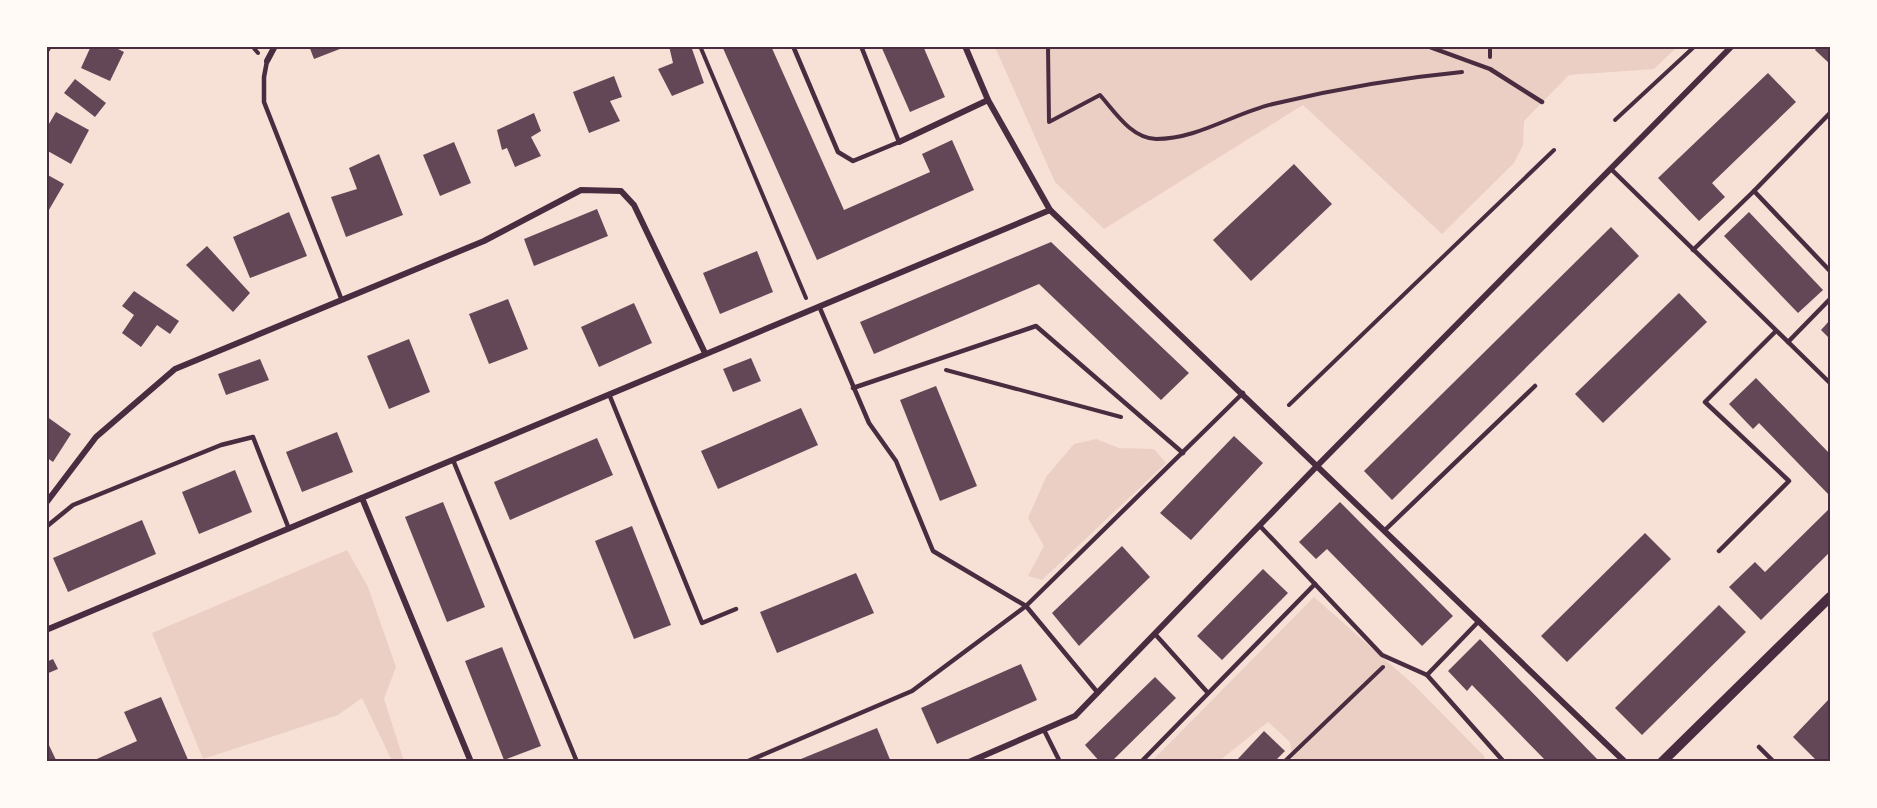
<svg xmlns="http://www.w3.org/2000/svg" width="1877" height="808" viewBox="0 0 1877 808" font-family="Rubik,sans-serif">
<style>
.green{fill:#ebcfc5}
.building{fill:#644757}
.lines{fill:none;stroke-linecap:round;stroke-linejoin:round}
.path{stroke:#4a2c40;stroke-width:4}
.service{stroke:#4a2c40;stroke-width:4.5}
.minor{stroke:#4a2c40;stroke-width:6}
.tertiary{stroke:#4a2c40;stroke-width:10}
.neatline{fill:none;stroke:#4a2c40;stroke-width:2}
</style>
<rect width="100%" height="100%" fill="#f7e1d7"/>
<!-- green -->
<g class="green">
<path d="M995 47H1677L1654 69 1569 75 1524 121 1523 145 1514 163 1442 234 1303 105 1104 229 1055 182Z"/>
<path d="M1096 439 1119 448 1154 449 1166 463 1042 580 1028 576 1044 546 1028 518 1046 477 1074 444Z"/>
<path d="M347 550 368 587 396 667 384 699 404 761H392L362 698 338 715 203 759 152 633Z"/>
<path d="M1314 597 1414 685 1485 757 1482 762 1293 761 1290 742 1268 722 1219 761 1151 762Z"/>
</g>
<!-- building -->
<g class="building">
<path d="M91 46H112L124 52 110 81 81 68Z"/>
<path d="M309 46H345V47L314 59Z"/>
<path d="M669 46H691L704 83 672 96 658 69 673 63Z"/>
<path d="M722 46H771L844 210 930 172 922 154 952 140 974 190 817 260Z"/>
<path d="M881 46H923L945 97 910 112Z"/>
<path d="M1818 46H1830V64L1815 50Z"/>
<path d="M1768 73 1796 102 1712 183 1725 197 1699 221 1658 178Z"/>
<path d="M614 76 622 97 610 101 620 121 589 133 573 92Z"/>
<path d="M75 79 106 103 95 117 64 93Z"/>
<path d="M56 112 89 130 71 164 46 150V129Z"/>
<path d="M534 113 541 131 531 137 541 156 515 167 507 148 502 150 497 130Z"/>
<path d="M454 142 471 183 440 196 423 155Z"/>
<path d="M379 154 403 215 346 237 331 197 357 189 349 168Z"/>
<path d="M1294 164 1332 204 1251 281 1213 240Z"/>
<path d="M46 174 64 184 46 215Z"/>
<path d="M597 209 608 236 534 266 524 239Z"/>
<path d="M289 212 307 256 250 278 233 237Z"/>
<path d="M1749 212 1823 290 1798 313 1724 236Z"/>
<path d="M1611 227 1639 256 1392 500 1364 471Z"/>
<path d="M1051 242 1189 373 1161 400 1039 284 874 354 860 322Z"/>
<path d="M207 246 250 293 233 312 186 265Z"/>
<path d="M757 251 773 292 720 314 703 273Z"/>
<path d="M134 291 179 321 170 334 157 325 141 347 122 333 134 315 122 306Z"/>
<path d="M1679 293 1707 322 1603 423 1575 394Z"/>
<path d="M508 299 528 349 489 364 469 314Z"/>
<path d="M634 303 652 343 599 367 581 327Z"/>
<path d="M1830 320V339L1821 330Z"/>
<path d="M409 339 430 392 389 409 367 356Z"/>
<path d="M751 358 761 381 733 392 723 369Z"/>
<path d="M260 359 269 380 226 395 218 374Z"/>
<path d="M1756 378 1830 454V496L1759 423 1753 429 1729 404Z"/>
<path d="M936 386 977 486 940 501 900 400Z"/>
<path d="M801 408 818 445 718 489 701 451Z"/>
<path d="M46 416 71 434 53 462 46 457Z"/>
<path d="M337 432 353 472 302 492 286 452Z"/>
<path d="M1234 436 1263 463 1191 540 1160 513Z"/>
<path d="M597 438 613 475 510 520 494 482Z"/>
<path d="M235 470 252 512 199 534 182 492Z"/>
<path d="M443 502 485 607 447 622 405 517Z"/>
<path d="M1340 502 1453 616 1422 646 1327 549 1316 559 1299 542Z"/>
<path d="M1830 508V552L1761 620 1729 587 1755 562 1765 572Z"/>
<path d="M142 520 156 554 68 592 53 558Z"/>
<path d="M632 526 671 625 634 639 595 541Z"/>
<path d="M1645 533 1671 559 1567 662 1541 636Z"/>
<path d="M1122 546 1150 577 1079 646 1052 613Z"/>
<path d="M1263 569 1288 593 1222 660 1197 636Z"/>
<path d="M856 573 874 613 777 653 760 612Z"/>
<path d="M1719 605 1746 632 1642 735 1615 708Z"/>
<path d="M1480 639 1598 760 1596 762H1547L1472 685 1467 691 1448 671Z"/>
<path d="M502 647 541 746 504 760 465 661Z"/>
<path d="M53 659 58 669 46 674V662Z"/>
<path d="M1021 664 1037 700 937 744 921 708Z"/>
<path d="M1155 677 1176 698 1111 762H1100L1085 745Z"/>
<path d="M161 697 189 762H90L137 741 124 712Z"/>
<path d="M1830 698V759L1828 762H1818L1793 737Z"/>
<path d="M877 728 891 762H796V761Z"/>
<path d="M1264 731 1285 751 1274 762H1235Z"/>
<path d="M46 739 57 762H46Z"/>
</g>
<g class="lines">
<!-- path -->
<g class="path">
<path d="M252 46 258 53"/>
<path d="M700 46 806 298"/>
<path d="M1048 46 1049 122 1100 95C1115 112 1131 138 1156 139 1198 139 1234 113 1273 104 1335 89 1399 78 1462 72"/>
<path d="M1490 57V46"/>
<path d="M1615 120 1695 46"/>
<path d="M946 370 1121 417"/>
<path d="M1289 405 1554 150"/>
<path d="M1284 762 1383 667"/>
</g>
<!-- service -->
<g class="service">
<path d="M793 46 838 152 853 161 899 142 861 46"/>
<path d="M1427 46 1490 69 1542 102"/>
<path d="M267 61 264 77V102L341 298"/>
<path d="M1611 169 1830 383"/>
<path d="M1754 191 1830 113"/>
<path d="M1693 250 1754 191 1830 271"/>
<path d="M819 306 869 423 896 461 933 551 1026 606 1098 693"/>
<path d="M1788 342 1830 299"/>
<path d="M853 388 1036 326 1183 453"/>
<path d="M609 394 702 623 736 609"/>
<path d="M453 460 577 762"/>
<path d="M1260 526 1382 655 1427 675"/>
<path d="M46 527 73 505 221 445 253 437 289 529"/>
<path d="M1385 530 1535 386"/>
<path d="M1719 551 1789 481 1705 402 1776 331"/>
<path d="M1479 621 1427 675 1504 762"/>
<path d="M1155 634 1208 693"/>
<path d="M1044 730 1060 762"/>
<path d="M1759 747 1774 762"/>
<path d="M746 762 912 691 1026 606 1243 393"/>
<path d="M1141 762 1315 584"/>
</g>
<!-- minor -->
<g class="minor">
<path d="M965 46 988 100 1050 210 1625 762"/>
<path d="M46 51 49 46"/>
<path d="M267 61 275 46"/>
<path d="M899 142 988 100"/>
<path d="M362 498 471 762"/>
<path d="M46 503 96 437 175 369 484 241 581 190 621 191 634 205 705 353"/>
<path d="M46 630 1050 210"/>
<path d="M969 762 1075 716 1318 465 1732 46"/>
</g>
<!-- tertiary -->
<path class="tertiary" d="M1662 762 1830 597"/>
</g>
<!-- border -->
<rect width="1877" height="808" fill="none" stroke="#fffaf5" stroke-width="96"/>
<rect x="48" y="48" width="1781" height="712" class="neatline"/>
</svg>
